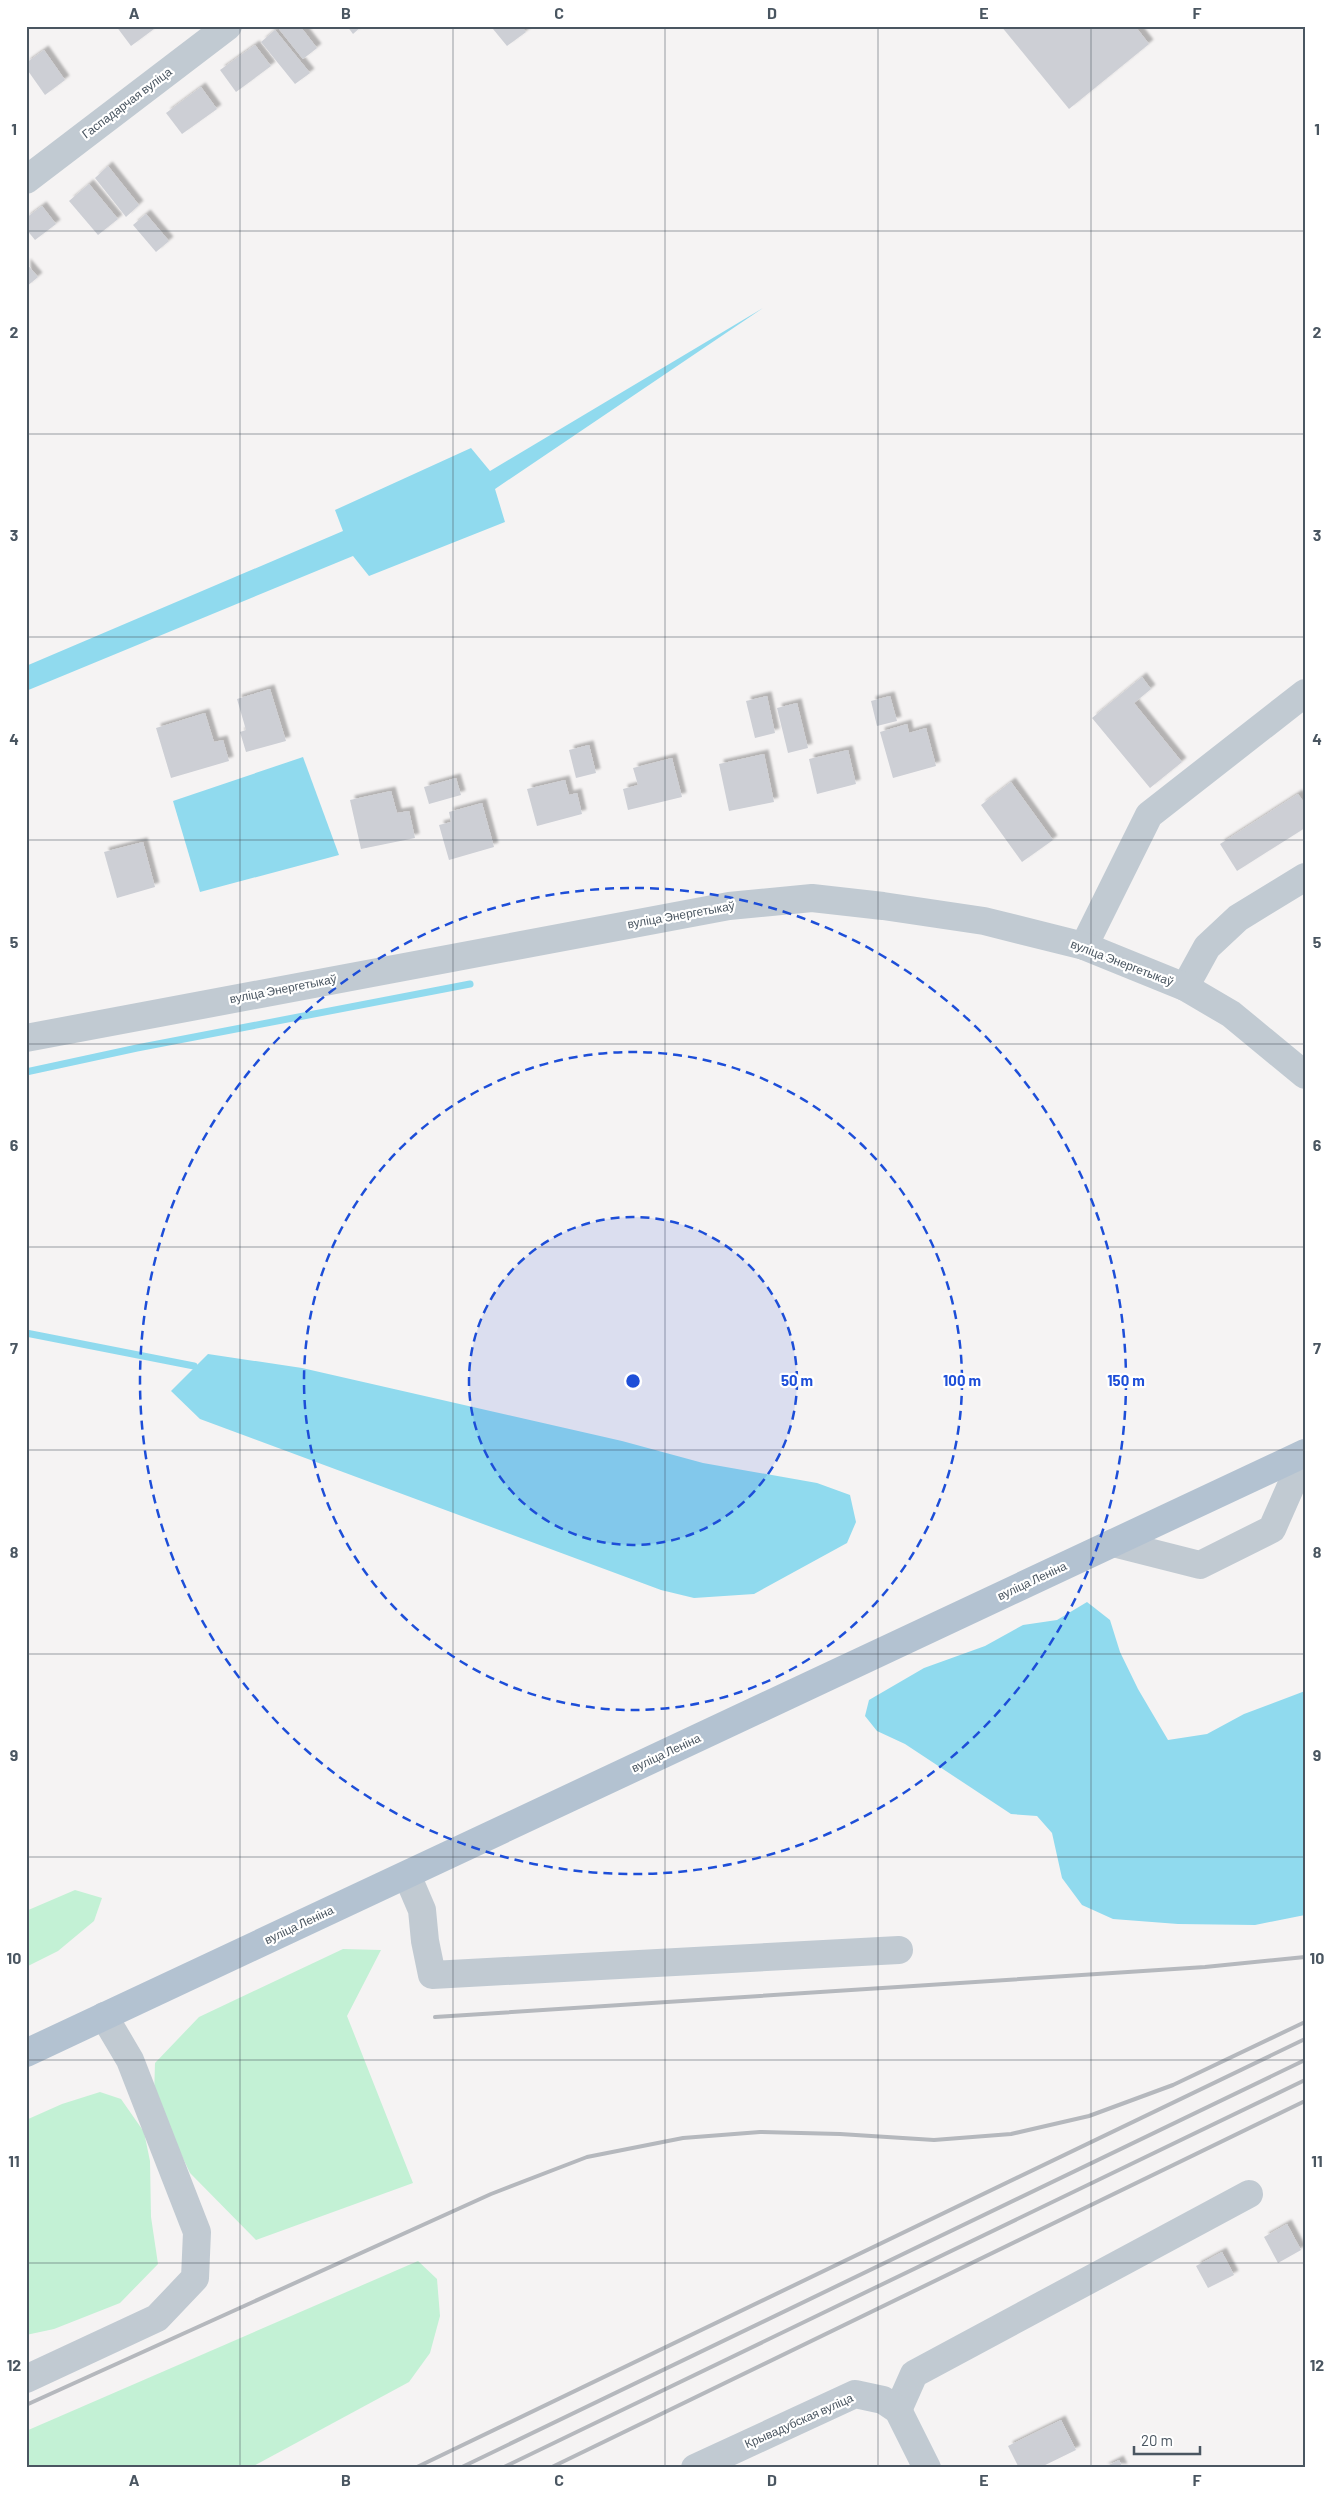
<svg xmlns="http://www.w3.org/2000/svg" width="1331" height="2494" viewBox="0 0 1331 2494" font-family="Barlow,sans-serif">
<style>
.green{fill:#c3f1d5}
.water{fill:#90daee}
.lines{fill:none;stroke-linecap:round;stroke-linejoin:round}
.stream{stroke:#90daee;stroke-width:7}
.building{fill:#cdcfd5;filter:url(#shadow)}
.minor{stroke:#c1cad2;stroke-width:28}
.major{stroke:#b3c2d1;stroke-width:28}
.rail{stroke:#b5b8bd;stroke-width:4}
.grid{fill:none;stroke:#4a5661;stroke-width:1;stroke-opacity:0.55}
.ring{fill:none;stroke:#1d4ed8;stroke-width:2.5;stroke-dasharray:9 6}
.labels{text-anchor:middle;stroke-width:4.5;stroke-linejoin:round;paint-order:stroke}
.street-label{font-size:12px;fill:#4a5661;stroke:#fff}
.centre{fill:#1d4ed8;stroke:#fff;stroke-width:2.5}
.ring-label{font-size:15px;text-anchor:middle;font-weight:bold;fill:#1d4ed8;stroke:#fff;stroke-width:4.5;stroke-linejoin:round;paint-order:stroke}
.neatline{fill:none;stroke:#4a5661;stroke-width:2}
.grid-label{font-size:16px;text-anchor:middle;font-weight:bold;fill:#4a5661}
</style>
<defs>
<filter id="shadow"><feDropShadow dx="4.5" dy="-4.5" stdDeviation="1" flood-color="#0004"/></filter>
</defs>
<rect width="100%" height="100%" fill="#f5f3f3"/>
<!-- green -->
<g class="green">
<path d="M75 1890 102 1898 94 1921 58 1951 26 1967V1911Z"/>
<path d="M343 1949 381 1950 347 2016 413 2183 256 2240 190 2173 154 2097 155 2063 199 2017Z"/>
<path d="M100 2092 121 2099 144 2132 150 2161 151 2217 158 2264 120 2303 54 2329 26 2335V2120L62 2104Z"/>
<path d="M418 2261 437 2279 440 2316 430 2353 409 2382 250 2468H26V2431Z"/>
</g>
<!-- water -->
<g class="water">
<path d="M763 308 495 489 505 522 369 576 353 556 26 691V666L343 531 335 510 471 448 490 471Z"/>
<path d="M303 757 339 855 200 892 173 801Z"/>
<path d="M208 1354 302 1368 622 1441 703 1463 817 1483 850 1495 856 1522 847 1543 754 1594 694 1598 661 1590 200 1419 171 1391Z"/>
<path d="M1087 1602 1110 1620 1120 1652 1138 1689 1168 1740 1207 1734 1244 1714 1305 1691V1915L1255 1925 1178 1924 1113 1919 1082 1905 1062 1878 1052 1833 1037 1816 1011 1814 905 1744 877 1731 865 1716 869 1700 924 1668 985 1646 1023 1625 1057 1620Z"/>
</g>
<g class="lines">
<!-- stream -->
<g class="stream">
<path d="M26 1072 137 1048 470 984"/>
<path d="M26 1333 194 1366"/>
</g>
</g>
<!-- building -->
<g class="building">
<path d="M116 26H158L131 46Z"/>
<path d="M282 26H300L317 48 303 59 279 29Z"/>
<path d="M347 26H362L353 34Z"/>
<path d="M497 26H521L526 32 507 46 493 29Z"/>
<path d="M1001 26H1135L1149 44 1069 109Z"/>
<path d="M275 30 310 73 295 84 261 42Z"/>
<path d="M255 45 271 66 236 92 220 70Z"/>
<path d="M44 50 65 80 45 95 26 68V63Z"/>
<path d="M201 87 217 109 182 134 166 113Z"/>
<path d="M108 166 139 205 126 217 95 178Z"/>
<path d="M89 184 118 219 98 235 69 201Z"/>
<path d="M42 206 56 224 35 240 26 229V218Z"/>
<path d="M146 214 169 241 156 252 133 225Z"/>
<path d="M26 263 38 277 26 287Z"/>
<path d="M1142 677 1151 689 1134 703 1182 762 1150 788 1092 718Z"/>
<path d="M270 689 286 741 246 752 240 732 246 730 237 699Z"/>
<path d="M767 696 775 733 755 738 746 701Z"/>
<path d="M890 696 897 721 877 726 871 701Z"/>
<path d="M797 703 808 748 788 753 777 708Z"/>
<path d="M205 713 214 742 223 740 229 761 171 778 156 728Z"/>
<path d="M907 724 909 733 926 728 936 766 893 778 880 732Z"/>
<path d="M589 745 596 773 576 778 569 750Z"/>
<path d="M848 750 856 784 817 794 809 759Z"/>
<path d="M764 754 774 802 729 811 719 764Z"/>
<path d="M672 758 682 797 628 810 623 789 638 785 633 768Z"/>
<path d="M456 778 461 795 429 804 424 787Z"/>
<path d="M565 780 569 795 577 793 582 814 537 826 527 789Z"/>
<path d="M1011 782 1053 840 1022 862 981 805Z"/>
<path d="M391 791 397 813 409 811 415 838 361 849 350 800Z"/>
<path d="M1298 794 1305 804V828L1237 871 1220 844Z"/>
<path d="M482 803 494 847 449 860 439 825 451 822 449 812Z"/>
<path d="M143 842 155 887 117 898 104 852Z"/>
<path d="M1287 2224 1301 2250 1278 2263 1264 2237Z"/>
<path d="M1222 2252 1234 2275 1208 2288 1196 2266Z"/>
<path d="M1061 2420 1076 2450 1039 2468H1019L1008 2446Z"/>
<path d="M1119 2460 1123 2468H1103Z"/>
</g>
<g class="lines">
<!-- minor -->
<g class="minor">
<path d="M26 180 228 26"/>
<path d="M1084 946 1149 815 1305 693"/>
<path d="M1185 987 1207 947 1238 918 1305 877"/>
<path d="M26 1038 729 906 812 898 883 906 984 921 1084 946 1185 987 1231 1014 1305 1075"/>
<path d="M1113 1543 1200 1565 1272 1529 1305 1454"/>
<path d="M407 1875 422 1910 425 1941 432 1975 899 1950"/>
<path d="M26 2379 157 2318 195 2278 197 2232 130 2060 104 2016"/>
<path d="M898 2410 914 2374 1249 2194"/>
<path d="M695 2468 855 2394 883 2400 898 2410 927 2468"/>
</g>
<!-- major -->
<path class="major" d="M26 2053 1305 1453"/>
<!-- rail -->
<g class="rail">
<path d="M435 2017 1205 1967 1305 1957"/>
<path d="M26 2405 491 2194 587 2157 683 2138 760 2132 840 2134 934 2140 1011 2134 1089 2116 1173 2085 1305 2022"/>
<path d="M415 2468 1305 2039"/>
<path d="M460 2468 1305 2060"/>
<path d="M502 2468 1305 2080"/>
<path d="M550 2468 1305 2101"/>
</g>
</g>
<!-- grid -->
<path class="grid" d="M240 26V2468M453 26V2468M665 26V2468M878 26V2468M1091 26V2468M26 231H1305M26 434H1305M26 637H1305M26 840H1305M26 1044H1305M26 1247H1305M26 1450H1305M26 1654H1305M26 1857H1305M26 2060H1305M26 2263H1305"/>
<!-- distance rings -->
<circle cx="633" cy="1381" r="164" fill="#1d4ed8" fill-opacity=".12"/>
<g class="ring">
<circle cx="633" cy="1381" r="164"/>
<circle cx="633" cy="1381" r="329"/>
<circle cx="633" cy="1381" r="493"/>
</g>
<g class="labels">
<!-- street labels -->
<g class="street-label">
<text transform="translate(127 103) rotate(-37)" y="4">Гаспадарчая вуліца</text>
<text transform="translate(681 915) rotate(-10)" y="4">вуліца Энергетыкаў</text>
<text transform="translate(1122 963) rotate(21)" y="4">вуліца Энергетыкаў</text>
<text transform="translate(283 989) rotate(-11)" y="4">вуліца Энергетыкаў</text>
<text transform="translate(1032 1581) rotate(-25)" y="4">вуліца Леніна</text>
<text transform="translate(666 1753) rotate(-25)" y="4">вуліца Леніна</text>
<text transform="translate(299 1925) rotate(-25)" y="4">вуліца Леніна</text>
<text transform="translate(799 2421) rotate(-24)" y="4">Крывадубская вуліца</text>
</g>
</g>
<circle cx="633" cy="1381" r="8" class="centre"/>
<g class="ring-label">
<text x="797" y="1386">50 m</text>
<text x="962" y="1386">100 m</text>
<text x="1126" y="1386">150 m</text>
</g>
<!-- border -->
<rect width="1331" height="2494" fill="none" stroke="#ffffff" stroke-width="55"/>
<!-- scale -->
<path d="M1134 2446v8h66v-8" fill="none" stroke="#4a5661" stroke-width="2.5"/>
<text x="1141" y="2446" font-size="15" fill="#4a5661" stroke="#ffffff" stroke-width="4" paint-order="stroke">20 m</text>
<rect x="28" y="28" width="1276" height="2438" class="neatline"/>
<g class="grid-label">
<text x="134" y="19">A</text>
<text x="346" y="19">B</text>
<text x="559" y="19">C</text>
<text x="772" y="19">D</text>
<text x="984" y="19">E</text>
<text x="1197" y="19">F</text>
<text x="14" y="135">1</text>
<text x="1317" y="135">1</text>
<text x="14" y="338">2</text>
<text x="1317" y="338">2</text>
<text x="14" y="541">3</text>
<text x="1317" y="541">3</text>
<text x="14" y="745">4</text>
<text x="1317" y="745">4</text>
<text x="14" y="948">5</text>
<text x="1317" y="948">5</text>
<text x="14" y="1151">6</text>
<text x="1317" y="1151">6</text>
<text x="14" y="1354">7</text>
<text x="1317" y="1354">7</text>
<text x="14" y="1558">8</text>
<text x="1317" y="1558">8</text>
<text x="14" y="1761">9</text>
<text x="1317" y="1761">9</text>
<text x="14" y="1964">10</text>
<text x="1317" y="1964">10</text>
<text x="14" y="2167">11</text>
<text x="1317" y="2167">11</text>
<text x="14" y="2371">12</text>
<text x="1317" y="2371">12</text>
<text x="134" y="2486">A</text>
<text x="346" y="2486">B</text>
<text x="559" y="2486">C</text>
<text x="772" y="2486">D</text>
<text x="984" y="2486">E</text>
<text x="1197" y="2486">F</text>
</g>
</svg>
